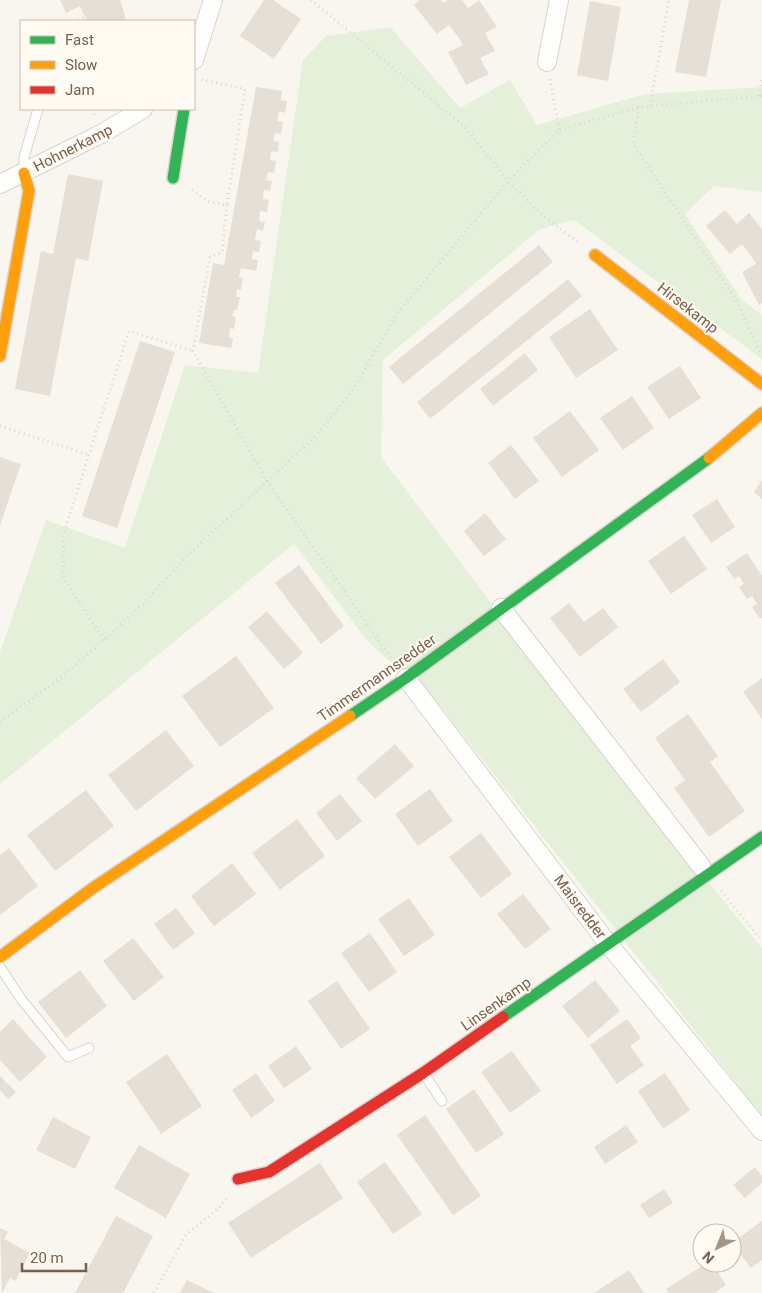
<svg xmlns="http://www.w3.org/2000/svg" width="762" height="1293" viewBox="0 0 762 1293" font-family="Roboto,sans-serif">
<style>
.green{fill:#e5f0da}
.building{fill:#e6dfd6}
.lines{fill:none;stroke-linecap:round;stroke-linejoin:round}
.lane-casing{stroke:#d8d3cd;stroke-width:11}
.street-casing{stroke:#d8d3cd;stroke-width:20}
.fast-casing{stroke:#dad3cd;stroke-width:14}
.slow-casing{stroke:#dad3cd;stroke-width:14}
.jam-casing{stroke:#dad3cd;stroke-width:14}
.path{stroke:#dbd6d0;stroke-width:3;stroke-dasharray:1 4;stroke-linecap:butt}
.lane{stroke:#fefefd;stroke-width:9}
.street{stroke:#fefefd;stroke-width:18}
.fast{stroke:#30b455;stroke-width:11}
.slow{stroke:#ff9f0a;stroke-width:11}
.jam{stroke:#e5322d;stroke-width:11}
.labels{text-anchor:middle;stroke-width:4;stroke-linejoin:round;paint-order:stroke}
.street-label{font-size:15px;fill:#795f4d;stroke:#fffaf2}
</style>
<rect width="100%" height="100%" fill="#f9f6ef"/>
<!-- green -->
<path class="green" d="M390 27 460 108 510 80 537 125 645 94 762 87V192L714 186 685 214 742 300 762 315V359L574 220 540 229 383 360 381 457 696 874 711 885 762 948V1116L441 707 367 641 294 544 0 784V652L46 520 125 548 185 365 258 373 303 60 326 36Z"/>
<!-- building -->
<g class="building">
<path d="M60 0H120L126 19 118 21H87L80 6 66 13Z"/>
<path d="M264 0H273L301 19 274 59 240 36Z"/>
<path d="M420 0H441L443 3 448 0H462L468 8 479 0 497 27 485 33 495 51 480 58 489 74 466 85 448 52 463 45 459 38 449 25 437 34 414 5Z"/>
<path d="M689 0H721L706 77 675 72Z"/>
<path d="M590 1 621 7 608 81 577 75Z"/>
<path d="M256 87 282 91 281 100 287 101 285 113 279 111 277 121 283 122 281 134 275 133 273 141 279 142 278 152 271 151 270 160 276 161 274 173 268 172 266 180 272 181 270 191 264 190 263 199 269 200 267 212 260 211 259 221 265 222 263 231 257 229 255 240 261 241 259 252 253 251 252 259 258 260 256 271 241 268 239 277 243 278 241 290 237 289 236 297H240L237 310H234L232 316 236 317 234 329 230 328 229 338H233L231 348 199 343 213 263 224 265Z"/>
<path d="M68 174 103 181 88 261 76 258 50 396 15 389 41 251 53 254Z"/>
<path d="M725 210 737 224 749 213 762 229V303L759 305 742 272 756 264 752 257 742 244 730 254 706 226Z"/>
<path d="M539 245 553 262 403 384 389 367Z"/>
<path d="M568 279 582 296 430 419 417 402Z"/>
<path d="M590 309 618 350 576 378 549 337Z"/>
<path d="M140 341 175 352 117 528 82 516Z"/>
<path d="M525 353 538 370 493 406 480 389Z"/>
<path d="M680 366 701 398 669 419 647 387Z"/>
<path d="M632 396 654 428 623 450 600 418Z"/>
<path d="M570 411 599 450 562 477 533 438Z"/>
<path d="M511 445 539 481 515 499 488 463Z"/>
<path d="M0 457 21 464 0 525Z"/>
<path d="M762 480V499L754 492Z"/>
<path d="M717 499 735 527 711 543 692 515Z"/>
<path d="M485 513 506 539 484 556 464 531Z"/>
<path d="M684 536 707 569 671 594 648 561Z"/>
<path d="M747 553 762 576V618L760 619 752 607 757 604 752 596 747 599 739 587 744 584 739 576 734 579 726 567Z"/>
<path d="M299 565 344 626 321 644 275 583Z"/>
<path d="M569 603 584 622 603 608 618 627 580 657 550 618Z"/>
<path d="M267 611 303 653 284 669 248 627Z"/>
<path d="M236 656 274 708 220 747 182 696Z"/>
<path d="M663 659 680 682 641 712 623 689Z"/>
<path d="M762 678V719L743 692Z"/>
<path d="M688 714 718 756 710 762 745 811 709 837 674 788 685 780 655 738Z"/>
<path d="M166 730 194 766 136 811 108 775Z"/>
<path d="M395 744 414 766 375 799 356 778Z"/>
<path d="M430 789 453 821 418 846 395 814Z"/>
<path d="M86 790 114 826 55 871 27 835Z"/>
<path d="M340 794 362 821 337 841 316 813Z"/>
<path d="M297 819 325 856 280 890 252 853Z"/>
<path d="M481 833 512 874 481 898 449 857Z"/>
<path d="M9 848 38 886 0 915V855Z"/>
<path d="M232 863 256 894 214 926 191 896Z"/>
<path d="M523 894 551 929 525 949 497 914Z"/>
<path d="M409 898 435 935 404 956 378 919Z"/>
<path d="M176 908 195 933 173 950 154 924Z"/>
<path d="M370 933 397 972 369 992 341 953Z"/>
<path d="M133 938 164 977 134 1001 103 961Z"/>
<path d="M80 970 107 1006 66 1038 38 1002Z"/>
<path d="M595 980 620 1011 588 1038 562 1006Z"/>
<path d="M337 981 370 1029 341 1049 308 1001Z"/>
<path d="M13 1019 47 1057 20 1082 0 1060V1032Z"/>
<path d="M627 1019 641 1038 630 1046 644 1065 617 1084 590 1045Z"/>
<path d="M296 1046 312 1069 284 1088 268 1066Z"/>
<path d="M512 1051 541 1091 510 1113 481 1072Z"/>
<path d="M167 1054 202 1106 161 1134 126 1082Z"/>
<path d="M256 1073 275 1101 251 1118 232 1090Z"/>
<path d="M665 1073 690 1110 663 1129 638 1091Z"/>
<path d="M0 1076 16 1092 8 1099 0 1090Z"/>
<path d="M474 1089 504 1134 476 1153 446 1109Z"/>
<path d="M425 1115 481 1196 453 1215 397 1135Z"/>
<path d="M53 1117 91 1137 75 1169 36 1150Z"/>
<path d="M626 1125 638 1142 605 1164 594 1147Z"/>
<path d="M139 1145 190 1174 166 1218 114 1188Z"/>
<path d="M385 1162 422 1214 393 1234 357 1182Z"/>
<path d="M320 1163 343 1198 251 1258 228 1223Z"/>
<path d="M755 1167 762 1176V1183L745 1198 733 1185Z"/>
<path d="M664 1189 673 1203 649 1218 640 1205Z"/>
<path d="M116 1216 153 1236 123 1293H75Z"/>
<path d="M762 1221V1260L751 1268 732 1243Z"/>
<path d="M0 1228 8 1232 4 1239 30 1253 15 1281 10 1278 2 1293Z"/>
<path d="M707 1263H712L726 1285 714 1293H669L666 1289Z"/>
<path d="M629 1270 644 1293H594Z"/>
<path d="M187 1280 214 1293H180Z"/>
</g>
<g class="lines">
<defs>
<g id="lane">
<path d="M24 173V157L38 109"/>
<path d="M0 967 21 999 68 1057 89 1048"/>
<path d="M424 1074 442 1101"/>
</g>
<g id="street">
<path d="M194 60 213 0"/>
<path d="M547 62 559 0"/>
<path d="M0 184 101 134 143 109"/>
<path d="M501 608 701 866"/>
<path d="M406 678 609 945 762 1131"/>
</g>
<g id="fast">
<path d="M173 178 184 109"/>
<path d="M350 716 406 678 709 458"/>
<path d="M503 1017 762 837"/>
</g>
<g id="slow">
<path d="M595 255 762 384"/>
<path d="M0 356 29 191 24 173"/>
<path d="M709 458 762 413"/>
<path d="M0 957 93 888 350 716"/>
</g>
<path id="jam" d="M238 1179 269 1172 423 1073 503 1017"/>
</defs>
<!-- lane casing -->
<use href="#lane" class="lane-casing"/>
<!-- street casing -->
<use href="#street" class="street-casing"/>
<!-- fast casing -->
<use href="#fast" class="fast-casing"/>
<!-- slow casing -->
<use href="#slow" class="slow-casing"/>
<!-- jam casing -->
<use href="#jam" class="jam-casing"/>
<!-- path -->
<g class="path">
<path d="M311 0 466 128 508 181 542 215 579 243"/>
<path d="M73 21 85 17"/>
<path d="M550 79 559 130"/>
<path d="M759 96 762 78"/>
<path d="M650 106 669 0"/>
<path d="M639 107 633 144 738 303 760 352"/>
<path d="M92 109 95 117"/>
<path d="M192 190 207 201 227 205 245 89 199 79"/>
<path d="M227 205 222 252 210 257 193 351 268 483 392 659"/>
<path d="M0 426 89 455"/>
<path d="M104 640 64 579 63 535 129 331 193 351"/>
<path d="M0 722 58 680 104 640 143 604 187 556 317 435 354 388 397 314 508 181 559 130 639 107 762 96"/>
<path d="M721 891 762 941"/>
<path d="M154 1293 186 1235 221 1206 227 1197"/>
</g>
<!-- lane -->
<use href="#lane" class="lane"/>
<!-- street -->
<use href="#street" class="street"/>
<!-- fast -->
<use href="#fast" class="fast"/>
<!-- slow -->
<use href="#slow" class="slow"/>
<!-- jam -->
<use href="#jam" class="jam"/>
</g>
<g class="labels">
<!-- street labels -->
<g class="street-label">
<text transform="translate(73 148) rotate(-27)" y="5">Hohnerkamp</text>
<text transform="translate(688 308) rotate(38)" y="5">Hirsekamp</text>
<text transform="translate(377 678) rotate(-35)" y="5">Timmermannsredder</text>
<text transform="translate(580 907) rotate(53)" y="5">Maisredder</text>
<text transform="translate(496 1004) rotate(-35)" y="5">Linsenkamp</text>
</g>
</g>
<!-- legend -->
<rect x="20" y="20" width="175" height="90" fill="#fffaf2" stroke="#c9bcb0"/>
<rect x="30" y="36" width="25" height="8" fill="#30b455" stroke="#c9bcb0"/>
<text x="65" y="45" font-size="15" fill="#795f4d">Fast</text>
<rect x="30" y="61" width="25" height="8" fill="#ff9f0a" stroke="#c9bcb0"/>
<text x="65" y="70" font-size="15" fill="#795f4d">Slow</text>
<rect x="30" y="86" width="25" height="8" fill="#e5322d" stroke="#c9bcb0"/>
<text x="65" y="95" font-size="15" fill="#795f4d">Jam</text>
<!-- north arrow -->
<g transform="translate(717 1248) rotate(223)"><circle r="24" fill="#fffaf2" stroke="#c9bcb0"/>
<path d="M0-4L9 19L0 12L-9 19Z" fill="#a69486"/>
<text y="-8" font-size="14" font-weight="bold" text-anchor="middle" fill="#795f4d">N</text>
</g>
<!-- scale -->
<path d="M22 1263v8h64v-8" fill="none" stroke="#795f4d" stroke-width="2.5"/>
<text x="30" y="1263" font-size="15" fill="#795f4d" stroke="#fffaf2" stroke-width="4" paint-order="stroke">20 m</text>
</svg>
